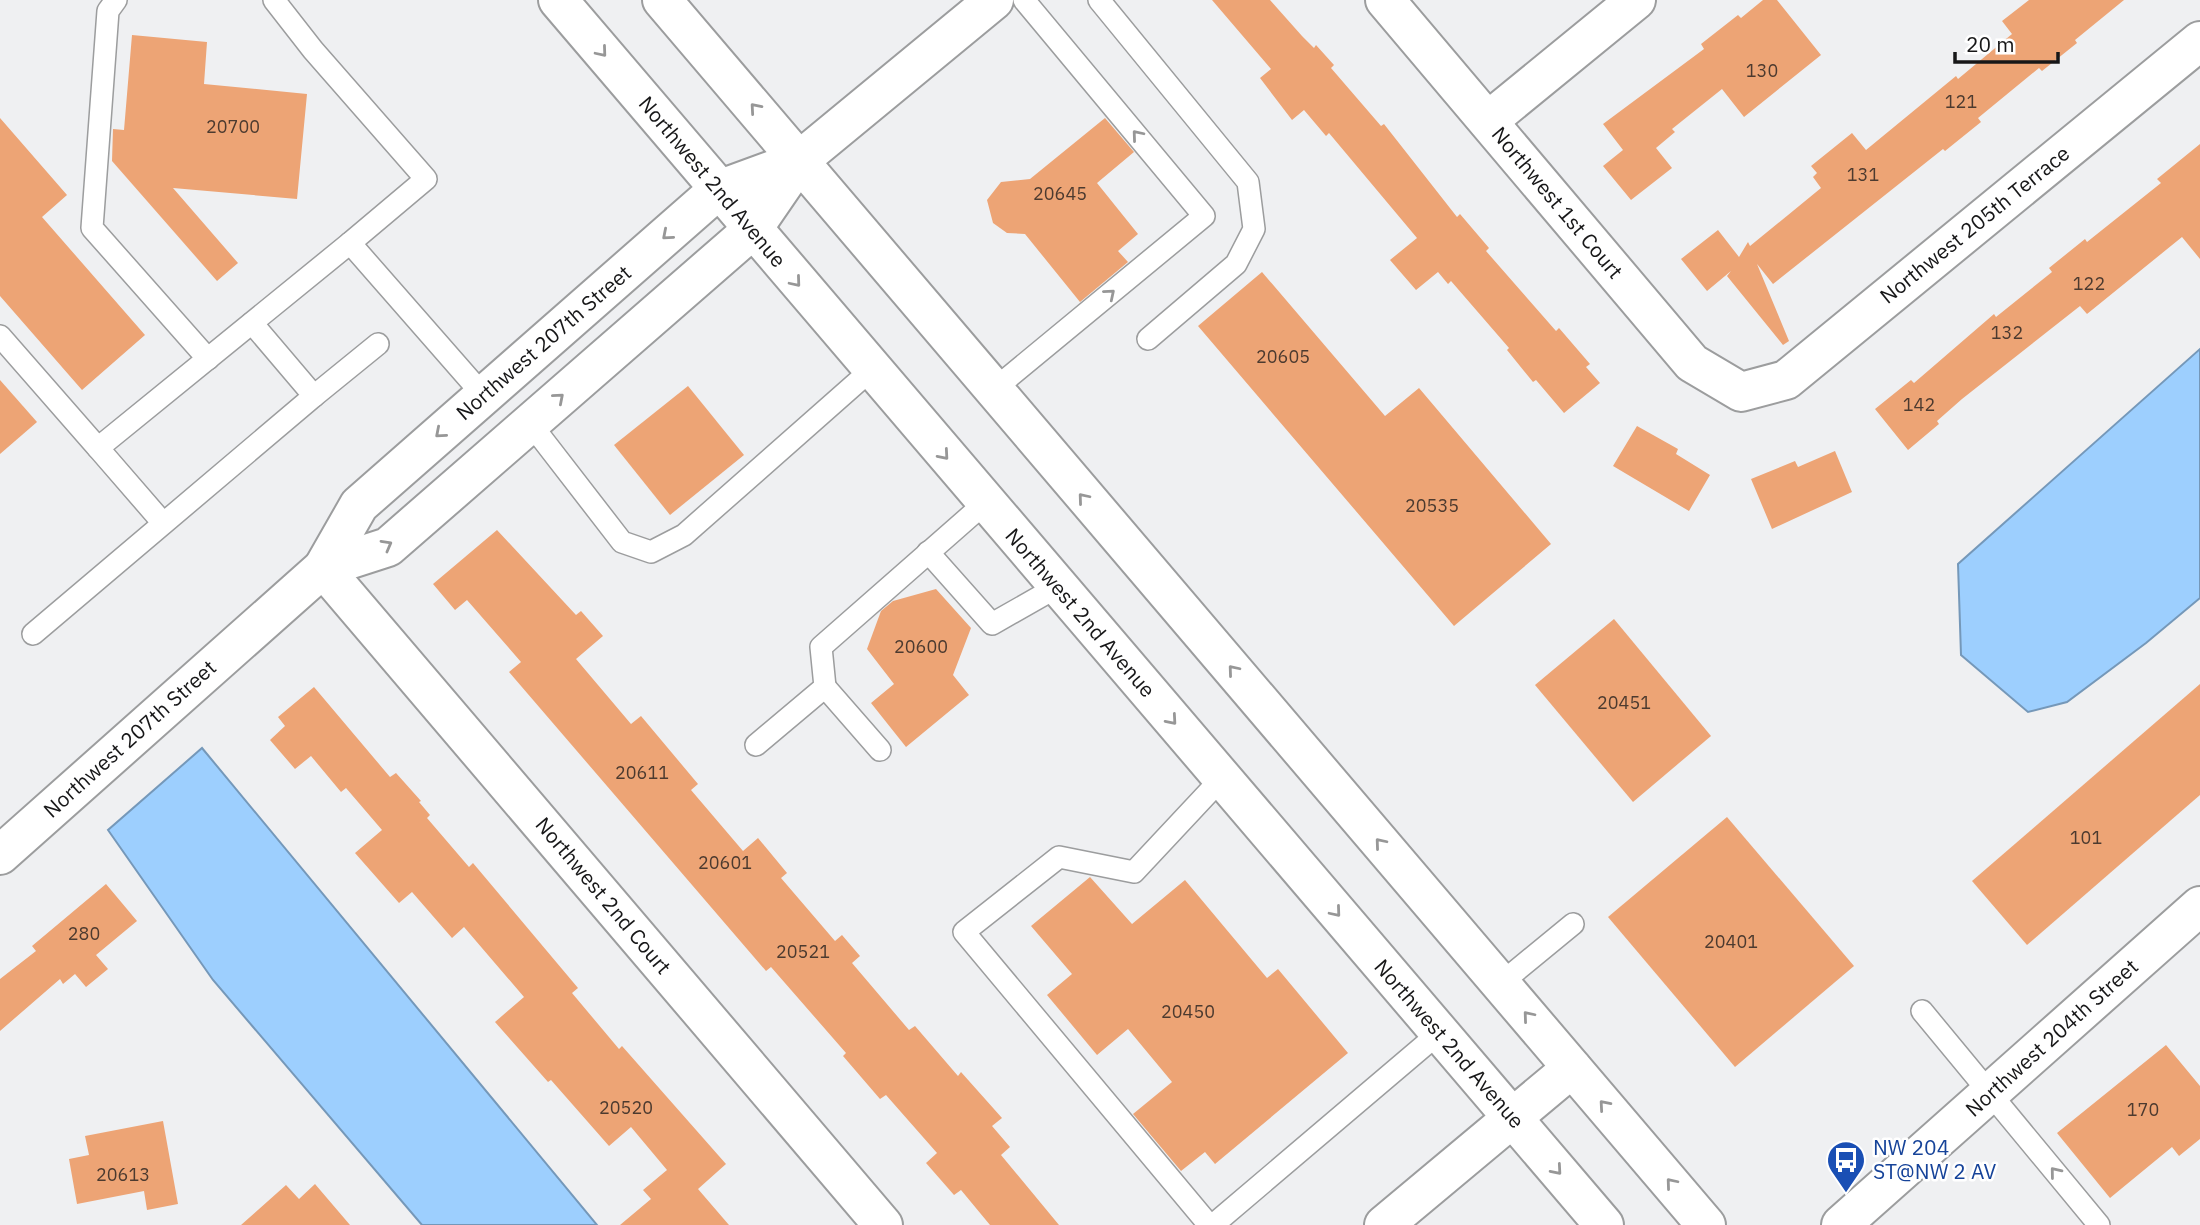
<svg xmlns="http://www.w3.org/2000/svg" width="2200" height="1225" viewBox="0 0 2200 1225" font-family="'IBM Plex Sans',sans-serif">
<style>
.water{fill:#9dcffe;stroke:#7598b9;stroke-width:2}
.building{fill:#eda475}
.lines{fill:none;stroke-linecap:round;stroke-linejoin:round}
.lane-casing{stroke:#9c9d9e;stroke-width:24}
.street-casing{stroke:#9c9d9e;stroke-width:42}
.secondary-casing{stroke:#9c9d9e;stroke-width:42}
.primary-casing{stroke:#9c9d9e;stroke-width:42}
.lane{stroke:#fff;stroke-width:21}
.street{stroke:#fff;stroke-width:38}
.secondary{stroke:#fff;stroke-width:38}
.primary{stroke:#fff;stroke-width:38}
.oneway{stroke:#979797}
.labels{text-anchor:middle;stroke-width:5;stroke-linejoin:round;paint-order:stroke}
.number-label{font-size:18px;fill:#4c3a2f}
.street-label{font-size:21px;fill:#171718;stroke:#fff}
.transit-label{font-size:21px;fill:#164399;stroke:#fff;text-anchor:start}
</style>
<rect width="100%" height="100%" fill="#eff0f2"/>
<!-- water -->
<g class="water">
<path d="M2200 349V598L2146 643 2067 702 2028 712 1961 655 1958 564Z"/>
<path d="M202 748 597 1225H422L213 980 108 830Z"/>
</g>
<!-- building -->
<g class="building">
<path d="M1212 0H1270L1302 36 1314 48 1316 45 1334 65 1331 68 1381 126 1384 124 1457 217 1460 214 1489 248 1486 251 1556 331 1559 328 1590 364 1586 367 1600 383 1564 413 1536 380 1533 382 1507 350 1509 348 1451 281 1448 284 1438 272 1416 290 1390 260 1417 238 1329 133 1326 136 1304 110 1292 120 1260 78 1271 69Z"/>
<path d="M1763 0H1777L1821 55 1744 117 1722 89 1672 129 1675 132 1656 148 1672 168 1631 200 1603 166 1623 150 1603 124 1704 49 1701 44 1738 15 1741 18Z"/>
<path d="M2029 0H2124L2075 40 2077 43 2042 71 2039 68 1978 118 1981 122 1945 151 1943 149 1773 284 1757 264 1789 341 1783 345 1727 276 1731 271 1707 291 1681 259 1718 230 1739 257 1748 242 1750 246 1821 188 1813 177 1817 173 1811 166 1852 133 1866 150 1956 76 1958 79 2012 34 2002 21Z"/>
<path d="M132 35 207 42 204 84 307 94 297 199 173 188 238 263 217 281 112 161 113 129 124 130Z"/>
<path d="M0 118 67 195 42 217 145 335 82 390 0 296Z"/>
<path d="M1105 118 1134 152 1097 183 1138 234 1118 251 1128 262 1080 302 1025 234 1007 233 993 223 987 200 1001 182 1030 179Z"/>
<path d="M2200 144V259L2182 237 2087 314 2080 306 1962 399 1937 421 1939 424 1908 450 1875 409 1911 380 1914 383 1994 314 1996 317 2052 272 2049 268 2085 239 2087 242 2161 183 2157 179Z"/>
<path d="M1262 272 1385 416 1419 388 1551 544 1454 626 1198 326Z"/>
<path d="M0 380 37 422 0 454Z"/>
<path d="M688 386 744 455 670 515 614 445Z"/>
<path d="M1637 426 1678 449 1676 454 1710 475 1689 511 1613 466Z"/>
<path d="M1835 451 1852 492 1772 529 1751 479 1795 461 1798 467Z"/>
<path d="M497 530 576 615 581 611 603 636 576 659 631 724 641 716 698 784 691 790 743 851 758 838 787 873 781 878 835 941 842 935 860 956 852 963 909 1030 915 1026 958 1076 961 1072 1002 1118 992 1126 1010 1147 1001 1155 1059 1225H990L961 1190 954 1195 926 1163 937 1153 886 1095 880 1099 843 1056 846 1053 771 967 766 971 509 672 521 662 467 600 455 610 433 584Z"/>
<path d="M936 589 971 628 953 675 969 695 906 747 871 703 894 684 867 649 881 611 893 601Z"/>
<path d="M1614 619 1711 736 1633 802 1535 685Z"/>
<path d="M2200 684V795L2027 945 1972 881Z"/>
<path d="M314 687 390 777 396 773 421 801 419 802 430 815 427 818 469 867 473 863 578 988 572 993 619 1049 622 1046 726 1164 698 1189 729 1225H620L651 1199 643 1190 667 1170 631 1127 609 1146 551 1080 548 1082 495 1022 524 997 464 927 452 938 412 892 399 903 355 853 382 830 346 788 341 792 311 756 295 769 270 740 285 726 278 717Z"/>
<path d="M1727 817 1854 966 1735 1067 1608 917Z"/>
<path d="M1090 877 1132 924 1185 880 1267 978 1278 969 1348 1053 1215 1164 1205 1152 1181 1171 1133 1114 1172 1082 1128 1029 1097 1055 1047 995 1072 974 1031 926Z"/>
<path d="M106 884 137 921 96 955 108 969 86 987 75 974 63 984 60 979 0 1031V979L36 951 32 946Z"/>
<path d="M2166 1045 2200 1086V1139L2179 1156 2172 1147 2110 1198 2057 1133Z"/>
<path d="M163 1121 178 1204 147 1210 144 1191 77 1204 69 1159 89 1155 85 1136Z"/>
<path d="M315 1184 350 1225H241L286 1185 299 1199Z"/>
</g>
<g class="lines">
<defs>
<g id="lane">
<path d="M116 0 108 11 92 228 208 359"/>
<path d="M274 0 313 50 426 179 350 243 484 396"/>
<path d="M1099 0 1248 182 1254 229 1236 264 1148 339"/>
<path d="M0 336 98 448 350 243"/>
<path d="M992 391 1204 216 1024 0"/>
<path d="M314 396 378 344"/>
<path d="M530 423 622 542 651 552 684 535 871 370"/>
<path d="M98 448 163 523"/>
<path d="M928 552 992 624 1057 587"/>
<path d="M33 634 314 396 252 323"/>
<path d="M825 687 880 750"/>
<path d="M756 745 825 687 821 647 985 503"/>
<path d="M1500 984 1573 924"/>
<path d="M1922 1011 2099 1225"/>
<path d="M1209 1225 964 932 1059 857 1134 872 1222 778"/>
<path d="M1213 1225 1439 1033"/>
</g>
<g id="street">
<path d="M1385 0 1692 363 1741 392 1786 380 2200 41"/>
<path d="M1488 121 1636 0"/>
<path d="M323 568 883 1225"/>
<path d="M323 568 388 547 752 230"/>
<path d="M0 855 323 568 359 505 718 190"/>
<path d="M1384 1225 1572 1068"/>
<path d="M1841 1225 2200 906"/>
</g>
<g id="secondary">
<path d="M718 190 800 160"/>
<path d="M752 230 800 160 994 0"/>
</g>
<g id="primary">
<path d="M558 0 1604 1225"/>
<path d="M662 0 1706 1225"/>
</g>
</defs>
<!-- lane casing -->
<use href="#lane" class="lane-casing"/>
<!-- street casing -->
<use href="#street" class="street-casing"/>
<!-- secondary casing -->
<use href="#secondary" class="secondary-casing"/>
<!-- primary casing -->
<use href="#primary" class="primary-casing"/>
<!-- lane -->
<use href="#lane" class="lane"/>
<!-- street -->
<use href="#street" class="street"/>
<!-- secondary -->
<use href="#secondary" class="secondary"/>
<!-- primary -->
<use href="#primary" class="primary"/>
</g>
<!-- one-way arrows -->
<defs><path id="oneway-chevron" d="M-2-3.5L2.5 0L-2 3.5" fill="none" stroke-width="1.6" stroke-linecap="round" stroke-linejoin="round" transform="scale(1.75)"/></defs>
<g class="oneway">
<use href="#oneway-chevron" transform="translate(602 52) rotate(50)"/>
<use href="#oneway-chevron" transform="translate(755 108) rotate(-131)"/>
<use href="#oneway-chevron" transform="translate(1137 135) rotate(-130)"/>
<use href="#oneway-chevron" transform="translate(667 235) rotate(139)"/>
<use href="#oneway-chevron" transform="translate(796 282) rotate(50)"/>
<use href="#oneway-chevron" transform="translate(1110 294) rotate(-40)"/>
<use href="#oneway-chevron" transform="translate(559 398) rotate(-41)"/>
<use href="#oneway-chevron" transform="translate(440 433) rotate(139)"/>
<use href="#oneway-chevron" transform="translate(944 455) rotate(49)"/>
<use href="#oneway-chevron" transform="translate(1083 498) rotate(-130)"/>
<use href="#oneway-chevron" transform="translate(387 545) rotate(-29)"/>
<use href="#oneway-chevron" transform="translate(1233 670) rotate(-130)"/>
<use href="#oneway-chevron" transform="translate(1172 720) rotate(49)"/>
<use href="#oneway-chevron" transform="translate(1380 843) rotate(-130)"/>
<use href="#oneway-chevron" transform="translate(1336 912) rotate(50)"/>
<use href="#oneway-chevron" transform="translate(1528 1016) rotate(-130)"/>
<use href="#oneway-chevron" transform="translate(1604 1105) rotate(-131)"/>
<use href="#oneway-chevron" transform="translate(1557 1170) rotate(49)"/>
<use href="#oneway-chevron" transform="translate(2055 1172) rotate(-129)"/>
<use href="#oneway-chevron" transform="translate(1671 1183) rotate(-130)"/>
</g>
<!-- icons -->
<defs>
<symbol id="bus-pin" viewBox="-11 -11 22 30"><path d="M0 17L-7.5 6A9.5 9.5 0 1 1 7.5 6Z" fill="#1a4fb4" stroke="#fff"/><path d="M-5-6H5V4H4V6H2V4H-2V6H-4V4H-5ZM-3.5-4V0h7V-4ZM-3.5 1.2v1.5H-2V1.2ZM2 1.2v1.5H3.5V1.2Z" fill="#fff"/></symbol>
</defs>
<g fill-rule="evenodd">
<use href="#bus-pin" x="1824" y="1138" width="44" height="60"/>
</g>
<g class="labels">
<!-- number labels -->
<g class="number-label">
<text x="1762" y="77">130</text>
<text x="1961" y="108">121</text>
<text x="233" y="133">20700</text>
<text x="1863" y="181">131</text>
<text x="1060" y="200">20645</text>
<text x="2089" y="290">122</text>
<text x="2007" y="339">132</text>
<text x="1283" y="363">20605</text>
<text x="1919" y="411">142</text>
<text x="1432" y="512">20535</text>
<text x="921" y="653">20600</text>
<text x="1624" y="709">20451</text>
<text x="642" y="779">20611</text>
<text x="2086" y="844">101</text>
<text x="725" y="869">20601</text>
<text x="84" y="940">280</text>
<text x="1731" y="948">20401</text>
<text x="803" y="958">20521</text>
<text x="1188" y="1018">20450</text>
<text x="626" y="1114">20520</text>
<text x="2143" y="1116">170</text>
<text x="123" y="1181">20613</text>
</g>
<!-- street labels -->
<g class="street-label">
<text transform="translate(712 182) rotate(50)" y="7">Northwest 2nd Avenue</text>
<text transform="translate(1557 203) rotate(50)" y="7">Northwest 1st Court</text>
<text transform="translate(1975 225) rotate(-39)" y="7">Northwest 205th Terrace</text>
<text transform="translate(544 343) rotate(-41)" y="7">Northwest 207th Street</text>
<text transform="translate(1080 613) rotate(49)" y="7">Northwest 2nd Avenue</text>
<text transform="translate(130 739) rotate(-42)" y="7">Northwest 207th Street</text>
<text transform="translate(603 896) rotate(50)" y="7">Northwest 2nd Court</text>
<text transform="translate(2052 1038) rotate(-42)" y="7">Northwest 204th Street</text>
<text transform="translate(1449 1044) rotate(49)" y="7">Northwest 2nd Avenue</text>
</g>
<!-- transit labels -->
<g class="transit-label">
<text x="1873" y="1155">NW 204<tspan x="1873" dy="24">ST@NW 2 AV</tspan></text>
</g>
</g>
<!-- scale -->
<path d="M1955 52v10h103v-10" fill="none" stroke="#171718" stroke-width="3.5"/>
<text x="1966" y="52" font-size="21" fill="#171718" stroke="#ffffff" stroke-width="5" paint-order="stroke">20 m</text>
</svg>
